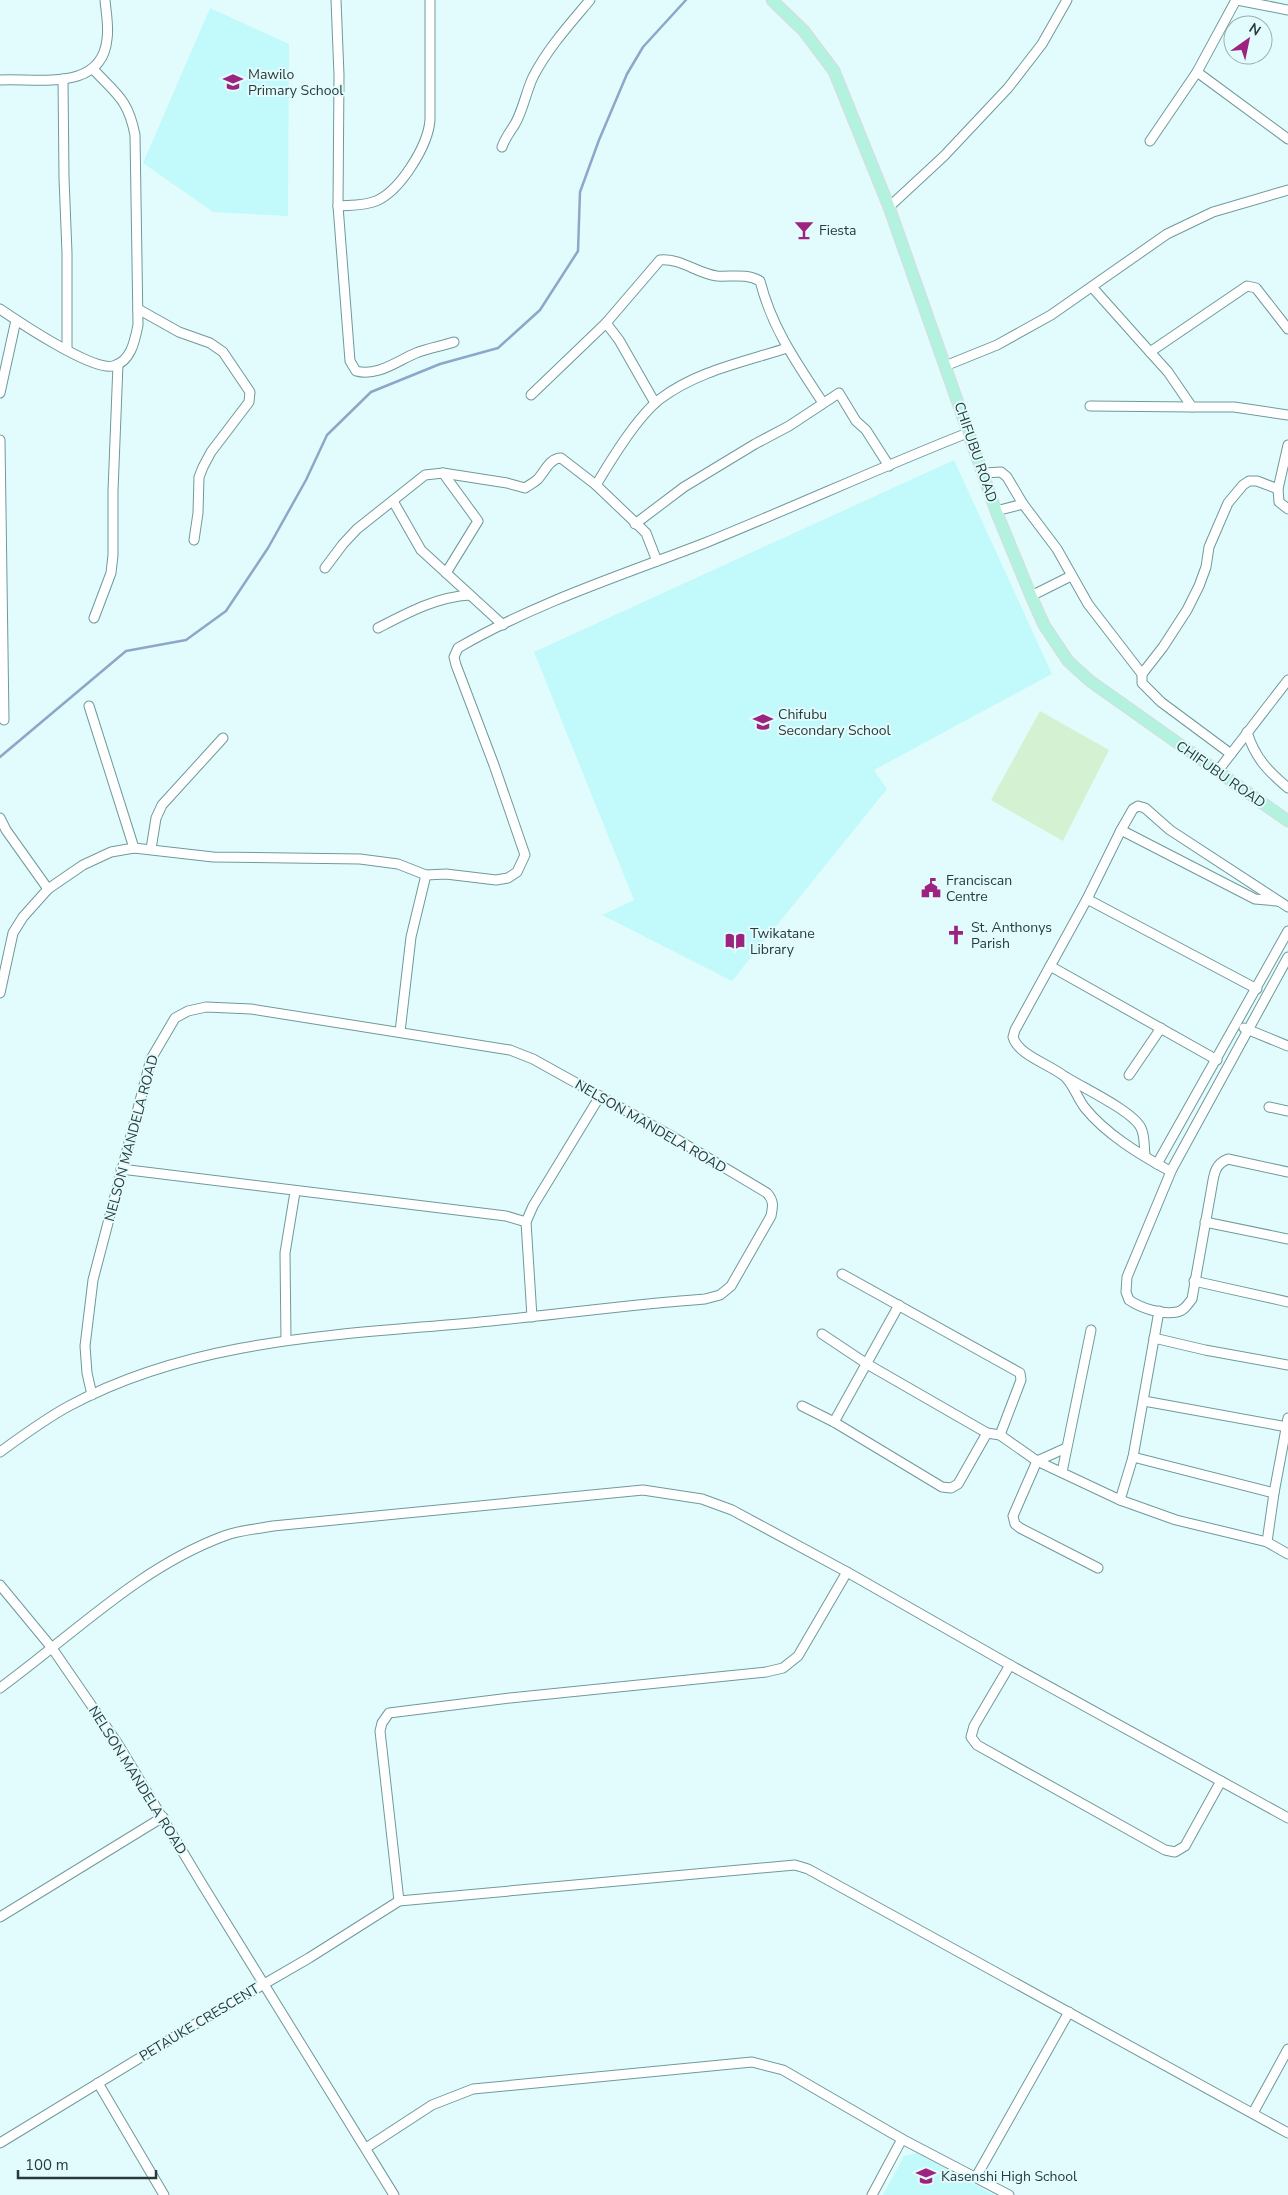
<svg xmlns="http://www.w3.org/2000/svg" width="1288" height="2195" viewBox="0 0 1288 2195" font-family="'Nunito Sans',sans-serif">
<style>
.built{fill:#c2f9fb}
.green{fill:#d4f2d2}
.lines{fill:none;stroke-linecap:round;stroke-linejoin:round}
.stream{stroke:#8da7c8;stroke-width:2.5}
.minor-casing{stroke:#70999b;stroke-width:11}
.major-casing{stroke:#d8dcdc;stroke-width:13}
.minor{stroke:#fff;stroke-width:9}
.major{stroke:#b2f2de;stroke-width:11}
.labels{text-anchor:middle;stroke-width:4;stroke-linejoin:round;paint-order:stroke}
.poi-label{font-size:14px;fill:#293a3b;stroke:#e2fcfd;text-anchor:start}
.street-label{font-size:14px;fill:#293a3b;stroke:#e2fcfd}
</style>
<rect width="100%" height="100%" fill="#e2fcfd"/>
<!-- built -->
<g class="built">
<path d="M210 8 289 44 288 216 213 212 143 163Z"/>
<path d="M954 460 1052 674 874 770 887 789 732 981 602 915 634 900 534 652Z"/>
<path d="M917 2153 994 2195H883L904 2156Z"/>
</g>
<!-- green -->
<path class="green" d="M1040 711 1109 750 1063 841 991 800Z"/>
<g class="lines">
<!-- stream -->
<path class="stream" d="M0 757 126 651 186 640 226 611 268 548 306 480 327 435 371 392 440 364 498 348 540 310 578 251 580 192 599 140 627 74 643 47 686 0"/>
<defs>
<g id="minor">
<path d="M336 0 339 75 338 206 350 361 356 371C377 377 397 361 416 353 428 348 442 346 454 342"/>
<path d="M1237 0 1288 10"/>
<path d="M1197 72 1288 139"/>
<path d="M63 79 64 178 67 253V349"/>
<path d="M0 80C38 78 102 92 107 39 109 26 106 13 105 0"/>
<path d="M1150 141 1197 72 1236 0"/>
<path d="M502 147C505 138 510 132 515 124 523 110 526 92 533 77 548 48 569 25 590 0"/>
<path d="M338 206C351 205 364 206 376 201 400 191 428 146 430 120V0"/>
<path d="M889 207 944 156 1008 88 1042 44 1067 0"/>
<path d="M1092 287 1150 352 1247 286 1256 288 1288 329"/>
<path d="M0 309C19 322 92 371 113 366 131 362 135 340 138 325L135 135C128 99 116 94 94 70"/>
<path d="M138 309 179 332 210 343 223 352 250 392 249 402 211 452 203 467 199 477 198 513 194 540"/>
<path d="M606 323 660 260C681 258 696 273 717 276 731 277 747 273 760 281 772 328 796 362 823 403"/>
<path d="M1150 352 1168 372 1192 407H1234L1288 415"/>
<path d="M945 366 997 345 1051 315 1167 234 1213 212 1288 190"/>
<path d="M0 393 16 320"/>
<path d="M531 395 606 323 619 340 655 403"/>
<path d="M1090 406 1192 407"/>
<path d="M0 440 4 720"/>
<path d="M1288 445 1278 489 1279 502 1288 509"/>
<path d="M443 473 478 521 446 573"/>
<path d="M984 473 1001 472 1007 477 1023 504 1057 549 1088 604 1142 674"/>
<path d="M596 485C611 460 637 417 660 399 697 371 744 362 787 348"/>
<path d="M393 501 421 550 503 625"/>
<path d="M996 511 1023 504"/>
<path d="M635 524 684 487 755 444 789 426 839 393 856 421 866 430 889 466"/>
<path d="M325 568 343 544 357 529 425 475 443 473 507 483 525 488C529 485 534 483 538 479 545 471 550 458 561 458L596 485 641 528 646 533 657 561"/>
<path d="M1031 596 1071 576"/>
<path d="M94 618 111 573 113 555V491L118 364"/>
<path d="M378 628C407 613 436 597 470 595"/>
<path d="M89 706 134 848"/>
<path d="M1247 732C1255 758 1268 771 1288 788"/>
<path d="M1231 754 1161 702 1142 683V674L1163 647 1187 610 1199 586 1206 567 1209 547 1228 503 1243 485 1249 481H1257L1278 489"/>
<path d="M1217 772 1288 680"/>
<path d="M0 818 6 830 48 889"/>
<path d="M1121 830 1255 899 1277 901"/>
<path d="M151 849 156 818 162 805 223 738"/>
<path d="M1087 899 1257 989"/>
<path d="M1288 957 1172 1169 1127 1277 1126 1292 1129 1300C1141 1308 1161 1315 1177 1312 1184 1311 1188 1304 1192 1299L1212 1186C1214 1174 1215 1164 1228 1159L1288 1172"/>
<path d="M1050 966 1217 1060"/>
<path d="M0 993 13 933 23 917 48 889 83 865 111 852 134 848 213 857 360 859 398 864 426 875 446 874 496 880 508 878 517 872 525 855 494 765 456 665 454 657 458 648C535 603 622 575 705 543 794 507 881 467 970 432"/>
<path d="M1244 1028 1288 1046"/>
<path d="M400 1032 411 937 426 875"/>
<path d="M1129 1075 1161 1028"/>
<path d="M1066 1077C1083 1088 1133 1111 1141 1128 1145 1136 1144 1147 1145 1156"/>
<path d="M1269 1107 1288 1111"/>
<path d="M1157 1164 1288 931"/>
<path d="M121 1169 506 1216 526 1222 533 1206 600 1096"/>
<path d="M1172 1169 1168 1170C1139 1154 1106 1134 1085 1108 1077 1098 1073 1083 1064 1076 1049 1064 1018 1055 1013 1037L1015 1030 1087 899 1121 830 1133 809 1138 806 1145 808 1170 830 1288 907"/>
<path d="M526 1222 532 1317"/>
<path d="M1205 1222 1288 1239"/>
<path d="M842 1274 1020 1373 1021 1380 1000 1435"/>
<path d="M1194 1281 1288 1302"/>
<path d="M822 1334 867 1364 987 1433 1000 1435 1037 1461 1120 1500 1176 1520 1267 1542 1288 1554"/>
<path d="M1154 1338 1205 1350 1288 1365"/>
<path d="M286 1340 285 1253 295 1192"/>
<path d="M1144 1401 1287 1427"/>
<path d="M802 1406 834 1422 942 1487 951 1488 958 1484 987 1433"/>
<path d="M834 1422 899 1305"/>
<path d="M1066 1448 1037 1461 1013 1516 1015 1524 1020 1528 1098 1568"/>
<path d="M0 1452C22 1436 45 1419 69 1406 199 1336 348 1335 491 1321 563 1314 634 1304 705 1299L720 1295 731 1286 771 1216C773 1206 774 1201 767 1193L668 1134 533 1059 510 1050 251 1009 206 1007 188 1011 175 1018 151 1059 93 1280 85 1346 87 1373 92 1395"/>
<path d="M1133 1457 1274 1493"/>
<path d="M1062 1472 1091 1330"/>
<path d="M1120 1500 1133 1457 1159 1311"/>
<path d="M1267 1542 1274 1493 1288 1418"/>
<path d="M0 1585 52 1648 118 1744 202 1884 394 2195"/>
<path d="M1010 1665 974 1726 971 1737 977 1745 1165 1850 1175 1852 1185 1846 1221 1781"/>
<path d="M0 1688C73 1635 138 1568 224 1536 240 1530 258 1529 273 1526L643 1490 702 1499 732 1510 847 1572 1010 1665 1288 1818"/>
<path d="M399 1901 380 1731 382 1723 389 1713 510 1698 766 1672 783 1668 798 1656 847 1572"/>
<path d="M0 1917 163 1817"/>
<path d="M98 2083 164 2195"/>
<path d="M1253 2113 1288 2049"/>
<path d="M0 2143 197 2023 309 1958 399 1901 795 1865 808 1869 1288 2133"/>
<path d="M366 2148 432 2105 473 2089 752 2062 783 2070 902 2139 1009 2195"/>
<path d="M976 2177 1069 2012"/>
<path d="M872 2195 902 2139"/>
</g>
<path id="major" d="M772 0 804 31 834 71 889 207 996 511 1031 596 1044 625 1068 661 1090 681 1288 821"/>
</defs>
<!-- minor casing -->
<use href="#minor" class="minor-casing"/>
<!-- major casing -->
<use href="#major" class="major-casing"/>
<!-- minor -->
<use href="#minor" class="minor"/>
<!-- major -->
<use href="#major" class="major"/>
</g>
<!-- icons -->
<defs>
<symbol id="school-bare" viewBox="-9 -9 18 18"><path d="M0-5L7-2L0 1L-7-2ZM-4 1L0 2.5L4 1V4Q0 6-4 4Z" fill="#9c247e" stroke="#e2fcfd" stroke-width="2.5" paint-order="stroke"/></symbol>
<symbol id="bar-bare" viewBox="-9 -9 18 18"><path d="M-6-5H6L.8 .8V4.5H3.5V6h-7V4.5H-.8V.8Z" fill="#9c247e" stroke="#e2fcfd" stroke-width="2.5" paint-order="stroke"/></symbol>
<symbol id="civic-bare" viewBox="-9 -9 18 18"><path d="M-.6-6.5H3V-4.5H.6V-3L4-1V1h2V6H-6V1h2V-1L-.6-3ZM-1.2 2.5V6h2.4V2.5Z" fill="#9c247e" stroke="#e2fcfd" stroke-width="2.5" paint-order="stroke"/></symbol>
<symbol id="church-bare" viewBox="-9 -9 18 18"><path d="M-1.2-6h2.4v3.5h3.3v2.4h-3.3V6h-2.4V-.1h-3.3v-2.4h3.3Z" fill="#9c247e" stroke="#e2fcfd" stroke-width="2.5" paint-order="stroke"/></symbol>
<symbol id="library-bare" viewBox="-9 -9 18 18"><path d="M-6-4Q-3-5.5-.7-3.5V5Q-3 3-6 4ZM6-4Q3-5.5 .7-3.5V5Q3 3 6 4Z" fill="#9c247e" stroke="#e2fcfd" stroke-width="2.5" paint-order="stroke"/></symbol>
</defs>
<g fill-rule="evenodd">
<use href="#school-bare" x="219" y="68" width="28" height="28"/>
<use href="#bar-bare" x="790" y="216" width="28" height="28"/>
<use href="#school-bare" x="749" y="708" width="28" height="28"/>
<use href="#civic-bare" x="917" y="874" width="28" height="28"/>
<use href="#church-bare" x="942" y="921" width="28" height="28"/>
<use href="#library-bare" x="721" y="927" width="28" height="28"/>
<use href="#school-bare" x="912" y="2162" width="28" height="28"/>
</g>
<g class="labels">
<!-- poi labels -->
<g class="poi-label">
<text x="248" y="79">Mawilo<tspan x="248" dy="16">Primary School</tspan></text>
<text x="819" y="235">Fiesta</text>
<text x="778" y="719">Chifubu<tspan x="778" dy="16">Secondary School</tspan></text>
<text x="946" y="885">Franciscan<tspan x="946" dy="16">Centre</tspan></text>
<text x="971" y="932">St. Anthonys<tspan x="971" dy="16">Parish</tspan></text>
<text x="750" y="938">Twikatane<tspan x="750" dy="16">Library</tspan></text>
<text x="941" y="2181">Kasenshi High School</text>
</g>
<!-- street labels -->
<g class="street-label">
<text transform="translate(976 452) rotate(71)" y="5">CHIFUBU ROAD</text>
<text transform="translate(1221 774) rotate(35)" y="5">CHIFUBU ROAD</text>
<text transform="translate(651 1126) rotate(30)" y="5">NELSON MANDELA ROAD</text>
<text transform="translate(131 1138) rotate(-75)" y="5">NELSON MANDELA ROAD</text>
<text transform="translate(138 1780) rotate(58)" y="5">NELSON MANDELA ROAD</text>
<text transform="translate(199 2022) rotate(-31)" y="5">PETAUKE CRESCENT</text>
</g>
</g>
<!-- north arrow -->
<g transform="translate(1248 40) rotate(33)"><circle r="24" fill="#e2fcfd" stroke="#98aeaf"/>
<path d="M0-4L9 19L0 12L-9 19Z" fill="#9c247e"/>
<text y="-8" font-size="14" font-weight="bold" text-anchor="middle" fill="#293a3b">N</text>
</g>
<!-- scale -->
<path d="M18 2170v8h138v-8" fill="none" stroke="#293a3b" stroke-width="2.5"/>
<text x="25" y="2170" font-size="15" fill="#293a3b" stroke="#e2fcfd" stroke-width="4" paint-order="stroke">100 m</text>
</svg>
